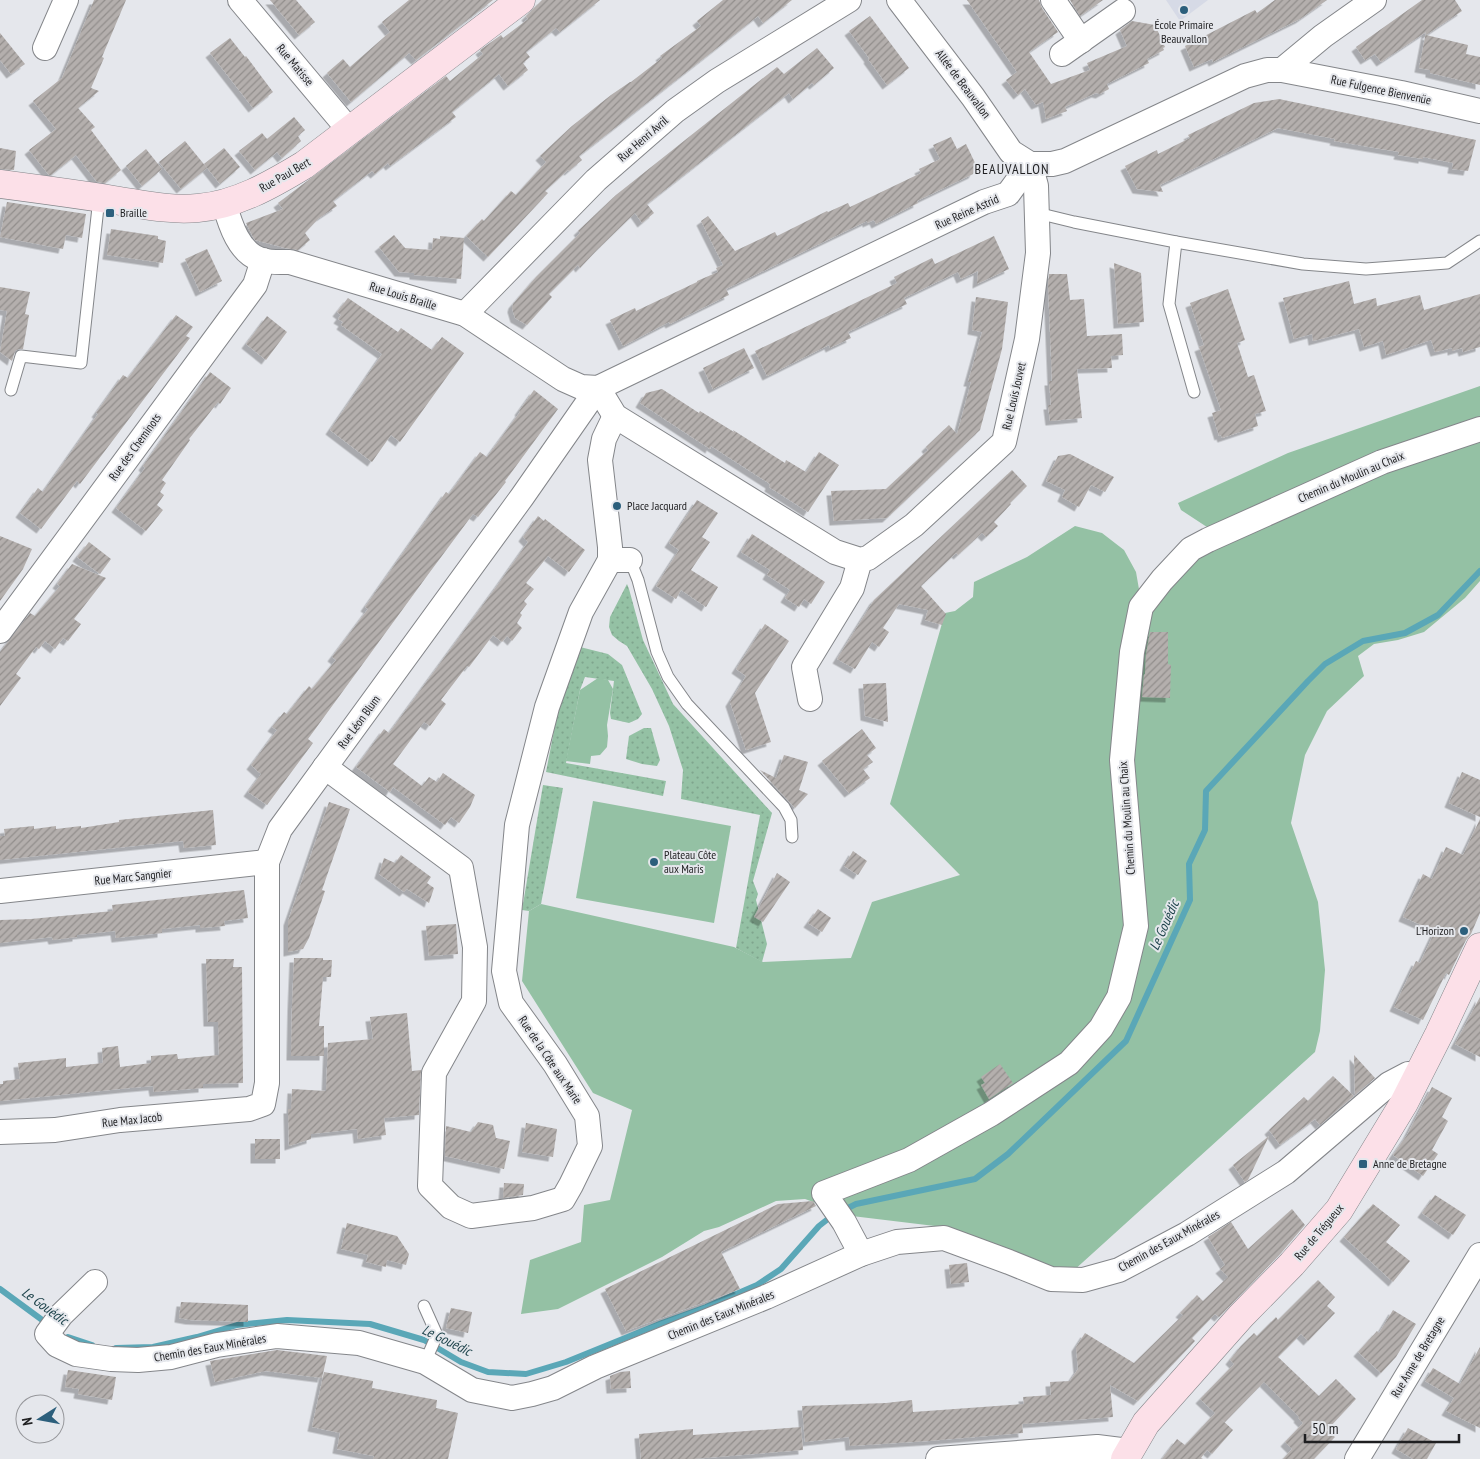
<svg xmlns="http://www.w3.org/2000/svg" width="1480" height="1459" viewBox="0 0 1480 1459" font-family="'PT Sans Narrow',sans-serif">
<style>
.built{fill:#d6dae6}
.grass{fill:url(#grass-dots)}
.park{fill:#94c1a4}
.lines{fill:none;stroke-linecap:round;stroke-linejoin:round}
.stream{stroke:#5aa7b7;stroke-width:6}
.building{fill:url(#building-hatch);filter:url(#shadow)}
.lane-casing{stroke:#84868a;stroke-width:13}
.street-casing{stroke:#84868a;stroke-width:26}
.secondary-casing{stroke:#84868a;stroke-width:29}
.lane{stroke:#fff;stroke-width:11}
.street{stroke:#fff;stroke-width:24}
.secondary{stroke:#fce0e8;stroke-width:28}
.poi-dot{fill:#2c5f7c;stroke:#e5e7ec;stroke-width:2}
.labels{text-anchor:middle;stroke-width:4;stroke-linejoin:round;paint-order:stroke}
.poi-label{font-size:12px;fill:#1f1f21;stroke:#e5e7ec;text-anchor:start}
.street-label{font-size:12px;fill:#1f1f21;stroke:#e5e7ec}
.neighbourhood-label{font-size:14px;letter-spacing:1px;fill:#1f1f21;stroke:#e5e7ec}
.water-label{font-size:14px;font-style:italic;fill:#1f444c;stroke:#e5e7ec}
</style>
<defs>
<pattern id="grass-dots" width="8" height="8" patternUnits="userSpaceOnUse" patternTransform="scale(1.25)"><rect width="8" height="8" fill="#94c1a4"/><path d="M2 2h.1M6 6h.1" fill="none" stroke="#7fa58d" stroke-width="1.8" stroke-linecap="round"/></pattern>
<pattern id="building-hatch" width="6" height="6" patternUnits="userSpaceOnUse" patternTransform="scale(1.25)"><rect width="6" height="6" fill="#b4afad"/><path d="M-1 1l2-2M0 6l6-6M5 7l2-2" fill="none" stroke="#928e8c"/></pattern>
<filter id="shadow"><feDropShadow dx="-4.5" dy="4.5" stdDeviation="0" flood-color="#0004"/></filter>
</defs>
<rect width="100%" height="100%" fill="#e5e7ec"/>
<!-- built -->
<path class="built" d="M1166 0H1208L1180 21Z"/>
<!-- grass -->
<g class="grass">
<path d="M627 584 629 589 643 640 673 704 772 813 753 881 758 894 756 900 767 944 762 962 736 948 760 815 681 799 683 770 669 726 652 689 627 646 619 641 612 635 609 627 610 617Z"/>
<path d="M580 647 608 654 622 665 642 714 638 719 629 723 611 719 610 713 614 681 585 677 580 690 566 763 666 781 663 796 546 772 558 710Z"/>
<path d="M644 728H651L660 760 657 766 642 764 626 759 629 736Z"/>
<path d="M543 785 563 788 541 904 529 911 522 910Z"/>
</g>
<!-- park -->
<g class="park">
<path d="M1480 386V581L1465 598 1424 632 1398 640 1374 644 1358 656 1364 676 1327 711 1305 755 1291 823 1318 902 1325 970 1320 1031 1315 1052 1072 1272 1043 1265 976 1237 943 1227 852 1216 805 1199 776 1201 719 1227 704 1231 662 1257 558 1309 521 1314 530 1260 581 1242 584 1205 610 1200 632 1110 593 1093 522 981 529 911 541 904 734 947 763 962 851 958 872 902 960 875 890 804 945 613 955 611 973 597 974 582 1027 557 1075 526 1102 533 1124 550 1136 572 1140 595 1210 529 1181 510 1178 503 1288 453Z"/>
<path d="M598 678 608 680 613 689 607 725 608 736 607 747 600 755 591 756 590 764 566 761 580 690Z"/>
<path d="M593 801 731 826 714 923 576 898Z"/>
</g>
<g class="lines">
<!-- stream -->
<g class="stream">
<path d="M842 1211 856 1204 975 1179 1008 1154 1126 1041 1190 900 1189 864 1205 830 1206 791 1308 681 1325 664 1363 641 1405 633 1438 615 1480 571"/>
<path d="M0 1289 49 1325"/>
<path d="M68 1337 92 1345"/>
<path d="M116 1348 153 1347 197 1337 237 1325 287 1320 370 1324 424 1340 461 1362 488 1372 526 1374 566 1362 662 1323 706 1307 757 1285 781 1269 819 1226 833 1215"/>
</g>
</g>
<!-- building -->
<g class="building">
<path d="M94 0H126L102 57 104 58 91 88 99 91 78 108 95 127 91 130 121 170 105 183 97 182 76 155 51 175H49L29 150 56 129 33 101 62 78Z"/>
<path d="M270 0H296L315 22 299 35Z"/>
<path d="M409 0H493L416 60 409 53 351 102 327 73 343 59 350 67 390 32 382 22Z"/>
<path d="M542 0H600L560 32 556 28 526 52 530 57 523 63 528 70 508 86 499 74 452 112 456 117 390 166 388 163 375 174 372 171 333 201 337 206 319 218 305 233 310 240 298 250 285 248 255 240 253 237 246 223 283 209 278 203 446 76 450 81 483 54 480 50 501 35 503 38 528 19 526 16Z"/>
<path d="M723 0H792L763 23 758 16 579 156 582 160 569 171 568 170 545 191 548 193 488 257 466 236 482 219 484 221 511 191 516 195 546 162 540 156 572 126 611 95 630 82H631L662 58 660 56 701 26 697 21Z"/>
<path d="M967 0H1039L1042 8 1058 32 1029 52 1051 84 1090 70 1087 63 1127 46 1120 30 1132 21 1155 25 1165 47 1163 48 1164 50 1147 59 1149 63 1107 84 1109 89 1100 94 1096 93 1065 107 1067 111 1046 119 1043 102 1036 105 1025 89 1018 95 1006 80 1017 72Z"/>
<path d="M1070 0H1103L1080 16Z"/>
<path d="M1275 0H1327L1300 19 1213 62 1212 59 1194 67 1185 46 1255 10 1257 13Z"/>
<path d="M1422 0H1455L1462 11 1426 35 1468 45 1466 54 1480 57V85L1430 73V70L1419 68 1426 32 1381 62 1375 54 1365 60 1356 47Z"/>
<path d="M870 16 909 68 887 85 868 59 869 58 849 31Z"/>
<path d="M0 33 25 64 11 74 0 60Z"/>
<path d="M230 38 245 57 246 56 273 92 253 108 210 53Z"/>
<path d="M817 48 834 68 814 85 812 83 793 99 789 93 647 204 654 213 642 223 635 213 597 250 580 268 578 265 549 294 552 297 527 325 515 318 512 308 513 304 536 277 580 233 578 231 616 195 777 67 784 74Z"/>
<path d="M1279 99 1476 140 1468 171 1452 169 1453 163 1423 157V159L1398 155 1399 152 1334 141 1335 139 1278 128 1160 185 1163 192 1137 189 1125 166 1157 150 1158 154 1190 138 1188 135 1254 103Z"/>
<path d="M294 117 305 130 298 136 301 141 282 158 277 152 255 170 239 151 262 133 267 139Z"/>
<path d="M951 137 957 149 966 144 977 167 973 174 917 201 918 203 876 224 874 220 867 223V221L726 289 729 295 670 324 669 322 623 346 610 320 635 308 636 311 697 282V281L718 272 716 268 723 265 701 221 708 216 735 251 775 232 777 236 827 211 828 212 848 203 850 207 921 173 919 169 940 159 933 145Z"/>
<path d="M185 141 207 168 181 189 159 162Z"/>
<path d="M0 148 16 151 14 170 0 169Z"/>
<path d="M224 148 240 167 220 184 204 164Z"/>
<path d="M146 149 162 169 142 186 126 166Z"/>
<path d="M7 202 86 214 82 238 66 235 63 249 0 237Z"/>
<path d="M111 229 158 236V239L166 241 163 263 107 255Z"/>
<path d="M394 235 405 248 432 250 433 238 440 239V236L464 238 461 279 414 275V273L399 272 379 247Z"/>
<path d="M994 236 1009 269 977 284 978 271 961 279 958 272 904 298 907 304 848 332 851 338 830 348 829 345 767 376 755 351 897 283 894 277 932 258 935 264Z"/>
<path d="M207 249 222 281 200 292 185 259Z"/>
<path d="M1114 263 1141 273 1144 322 1118 324Z"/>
<path d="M1049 274H1067L1070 300 1084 299 1087 336 1122 334 1123 355 1111 356 1112 368 1077 369 1082 418 1050 421 1048 405H1051L1049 381H1052L1048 284Z"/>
<path d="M1349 281 1354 304 1376 298 1377 306 1420 295 1424 310 1480 294V347L1463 352 1462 348 1452 351V348L1435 352 1431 340 1386 355 1383 341 1364 347 1359 329 1313 341 1312 334 1294 339 1283 298Z"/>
<path d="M0 287 30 292 25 314 29 315 23 349H19L15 351 12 361 0 352 7 311 0 310Z"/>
<path d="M1228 289 1245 340 1237 343 1248 377 1254 375 1266 411 1255 414 1258 426 1222 438 1221 435 1219 436 1212 413 1221 410 1199 347 1204 345 1190 303Z"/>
<path d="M976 297 1008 302 1002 349 980 430 887 518 834 521 831 491 886 489 928 450 926 447 949 425 957 434 971 382H968L982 332 972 330Z"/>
<path d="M348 298 398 332 401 328 432 350 442 337 464 353 400 442 391 435 372 462 330 430 382 354 341 325 343 322 338 319 341 315 337 312Z"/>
<path d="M176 315 193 327 186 336 190 338 80 484 77 481 41 529 20 513 38 488 43 492 98 414 96 413 123 375 128 378Z"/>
<path d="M267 316 287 332 266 360 246 344Z"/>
<path d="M744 348 754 368 713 389 703 368Z"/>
<path d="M210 372 231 388 220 404 218 402 189 439 190 440 162 480 166 483 160 492 164 495 157 505 163 510 146 531 116 508 145 468 143 466Z"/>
<path d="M662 389 699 413 700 411 734 432 733 430 785 463 786 460 806 472 819 452 839 465 808 512 769 487 770 484 711 446 710 449 640 403 646 393Z"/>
<path d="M534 390 558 409 505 481 506 482 478 517 473 514 427 576 308 739 313 743 267 805 248 792 261 774 251 765 277 730 272 727 284 712 287 714 309 686 312 689 336 660 332 657 368 609 365 607 446 492 449 494 480 452 487 457 520 412 519 411Z"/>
<path d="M1070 454 1114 477 1105 492 1091 485 1079 507 1062 497 1065 490 1046 481 1058 456Z"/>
<path d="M1012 470 1027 486 1010 503 1011 504 994 522 998 526 986 537 982 533 958 555 956 553 921 586 946 614 942 625 925 620 928 610 899 604 883 628 889 632 879 647 872 642 855 669 837 659 874 600Z"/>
<path d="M697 500 718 513 702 537 710 542 691 570 718 587 706 607 681 590 676 599 656 586 679 550 669 543Z"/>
<path d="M538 516 544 521 545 519 585 550 569 572 548 556 526 583 534 589 524 601 527 604 520 613 522 615 517 623 522 628 512 641 507 636 502 642 493 635 469 667 467 666 441 700 446 704 430 726 424 722 393 764 422 786 429 777 437 782 443 773 475 795 470 807 459 823 451 817 445 825 393 787 390 792 356 767 384 729 389 733 499 583 528 542 523 537Z"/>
<path d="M752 534 825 582 811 604 804 599 799 607 785 598 790 590 767 575 770 570 741 552Z"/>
<path d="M0 536 32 549 23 569 0 601Z"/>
<path d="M89 542 111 559 100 574 77 557Z"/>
<path d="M72 564 106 578 74 619 81 624 68 641 63 638 55 649 45 641 39 649 36 647 16 674 21 678 0 706V652L30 613 35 616 60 586 57 584Z"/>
<path d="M765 624 789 641 755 693 771 742 746 750 730 702 746 676 736 669Z"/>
<path d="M1150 632H1168V664L1171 665 1170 698 1142 697 1144 675 1145 674 1146 654Z"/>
<path d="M886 683 888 722 865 716 863 684Z"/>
<path d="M862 729 876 748 867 755 873 762 863 769 870 778 849 793 822 761Z"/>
<path d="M784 755 808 762 799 790 808 794 795 808 760 770 776 778Z"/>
<path d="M1462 772 1480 780V817L1449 803Z"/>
<path d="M329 802 350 809 322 890 325 891 309 938 303 949 288 952V921Z"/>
<path d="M213 810 216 845 184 848 183 841 0 860V836H5L4 829 34 826V829L56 826V829L81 826V828L119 822V820Z"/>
<path d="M1480 819V913L1471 934 1466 940 1449 975 1446 973 1423 1020 1394 1007 1416 961 1420 963 1435 931 1403 917 1423 874 1432 879 1446 847 1463 855Z"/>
<path d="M853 851 867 861 858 875 844 866Z"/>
<path d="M401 855 431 877 427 883 434 888 429 903 407 889 404 892 379 874 384 858 395 863Z"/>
<path d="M777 873 790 882 763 922 754 917Z"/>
<path d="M244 890 248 918 224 921 225 926 200 928V925L162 929V933L116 938 115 931 77 935V937L53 940 52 937 0 943V920L31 919 113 911 112 905Z"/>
<path d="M818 909 831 918 822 932 808 923Z"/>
<path d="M456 924 458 954 429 956 426 926Z"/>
<path d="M294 958H323V960H332L331 977H323L319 1026H324V1056H291L292 1007Z"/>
<path d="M206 959H234L233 967H242L243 1083 203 1084V1088L154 1092 153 1086 130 1088 0 1101V1084H3V1081L20 1079 18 1063 66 1058V1067L103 1063 102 1048 118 1046 120 1067 151 1063V1056L177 1054 178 1059 219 1055 218 1022H208Z"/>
<path d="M1480 997V1057L1455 1044Z"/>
<path d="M407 1013 412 1071 421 1070 419 1115 384 1118 386 1135 358 1139 357 1129 311 1134V1139L289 1146 288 1109H291L292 1089 326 1091 328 1043 373 1039 370 1017Z"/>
<path d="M1354 1055 1375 1078 1355 1095Z"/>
<path d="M1000 1064 1013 1083 989 1099 981 1085 985 1083 981 1077Z"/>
<path d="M1333 1076 1354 1096 1320 1125 1315 1119 1280 1145 1269 1130 1304 1097 1308 1101Z"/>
<path d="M1432 1087 1452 1098 1442 1117 1448 1121 1432 1150 1438 1154 1423 1176 1393 1155 1407 1135Z"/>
<path d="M478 1122 493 1125 496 1138 510 1141 504 1169 445 1156 446 1126 471 1132Z"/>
<path d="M526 1123 557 1129 553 1157 522 1152Z"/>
<path d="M1269 1136 1248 1180 1245 1182 1233 1165Z"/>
<rect x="255" y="1139" width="25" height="20"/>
<path d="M504 1183 524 1184 523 1195 503 1198Z"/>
<path d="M1435 1195 1466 1215 1453 1235 1422 1213Z"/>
<path d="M813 1201 816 1206 721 1252 740 1289 626 1331 605 1289 778 1204Z"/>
<path d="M1373 1204 1400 1225 1386 1242 1410 1261 1393 1282 1344 1237Z"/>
<path d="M1292 1209 1305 1225 1281 1253 1219 1317 1215 1314 1192 1338 1195 1341 1138 1401 1110 1385 1113 1417 1022 1424 1023 1433 928 1441 850 1446 849 1437 805 1442 802 1406 886 1403 912 1400 913 1412 1024 1404 1023 1397 1051 1395 1050 1382 1070 1381 1078 1369 1076 1347 1085 1333 1134 1363 1183 1315 1180 1313 1197 1295 1203 1301 1228 1277 1220 1269 1225 1265 1208 1237 1231 1222 1248 1249Z"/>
<path d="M347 1223 397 1236 409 1254 406 1265 387 1260 386 1267 366 1262 368 1255 341 1249Z"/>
<path d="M967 1263 969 1282 951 1284 949 1265Z"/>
<path d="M1318 1280 1335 1297 1327 1306 1335 1313 1308 1341 1301 1334 1278 1357 1319 1396 1336 1379 1356 1399 1327 1430 1335 1437 1314 1459H1283L1292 1449 1285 1442 1303 1423 1298 1418 1299 1417 1264 1382 1225 1422 1221 1419 1233 1430 1212 1454 1207 1450 1201 1458 1203 1459H1162L1177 1439 1185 1445 1215 1413 1200 1399 1234 1364 1230 1360 1241 1346 1254 1333 1257 1336 1276 1317 1278 1320Z"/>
<path d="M181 1302 248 1305V1322L190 1320 179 1318Z"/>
<path d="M451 1308 472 1312 468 1333 446 1328Z"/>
<path d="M1393 1310 1416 1324 1396 1357 1381 1373 1358 1352 1377 1331 1379 1333Z"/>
<path d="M1480 1347V1428L1446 1411 1454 1398 1425 1381 1433 1368 1460 1384Z"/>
<path d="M277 1350 327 1356 322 1378 266 1371 215 1382 210 1361Z"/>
<path d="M68 1370 116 1377 112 1400 78 1394 79 1389 65 1387Z"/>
<path d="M630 1371 631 1388 611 1389 610 1376 620 1372Z"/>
<path d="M324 1372 373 1381 372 1388 437 1400 436 1408 458 1413 448 1459H373L374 1456 337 1449 340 1433 312 1427Z"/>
<path d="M801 1427 803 1450 692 1459H641L639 1434 693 1429V1435Z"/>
<path d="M1408 1428 1436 1443 1427 1459H1413L1396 1449Z"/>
</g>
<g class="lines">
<defs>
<g id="lane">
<path d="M1037 213 1074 222 1176 242 1303 264 1366 269 1447 263 1480 241"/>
<path d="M1176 242 1169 304 1194 392"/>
<path d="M11 390 21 356 81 363 99 198"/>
<path d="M630 560 638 580 657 652 668 677 687 704 784 807 791 820 792 837"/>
<path d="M424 1306 437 1335 425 1362"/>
</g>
<g id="street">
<path d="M240 0 350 131"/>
<path d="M899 0 973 97 1011 152 1030 164"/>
<path d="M1053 0 1081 41"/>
<path d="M45 48 66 0"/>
<path d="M1062 54 1123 11"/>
<path d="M1282 70 1323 36 1374 0"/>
<path d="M1030 164H1052L1065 161 1245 76 1267 70H1282L1401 93 1480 111"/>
<path d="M224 203C230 224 239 254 262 260 271 263 281 262 290 262L465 314 563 379 581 387 598 388"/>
<path d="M465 314 596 180 675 111 717 81 849 0"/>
<path d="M598 388 615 416 835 552 860 560 868 558 914 525 1004 442 1027 339 1038 253 1036 186 1030 164"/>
<path d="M615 416 604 439 600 460 610 547V560H630"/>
<path d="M0 631 255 285 263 260"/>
<path d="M810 699 804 667 852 588 860 560"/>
<path d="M325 767 461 868 475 947 474 1001 434 1073 430 1186 451 1207 471 1216 533 1208 563 1199 571 1185 590 1146 587 1116 555 1064 511 1003 504 971 517 825 547 707 581 612 610 560"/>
<path d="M0 891 267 862"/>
<path d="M0 1132 55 1130 120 1120 249 1109 263 1104 267 1083V862L280 829 522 497 598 388 984 202 1008 194 1030 164"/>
<path d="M861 1254 844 1222 824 1193 909 1160 991 1114 1069 1063 1101 1028 1119 997 1136 926 1122 760 1132 652 1141 607 1162 580 1191 549 1208 540 1382 462 1480 429"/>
<path d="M95 1282 61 1315 47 1334 57 1345 76 1354 111 1359 138 1360 171 1357 217 1345 277 1336 359 1343 425 1362 472 1390 512 1398 532 1394 553 1388 595 1367 766 1297 861 1254 897 1242 944 1238 1009 1262 1051 1279 1083 1280 1119 1270 1187 1234 1286 1172 1389 1084 1408 1074 1417 1078"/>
<path d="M938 1459 1097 1447 1129 1451"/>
<path d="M1357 1459 1480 1255"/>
</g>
<g id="secondary">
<path d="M0 184C38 189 76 194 114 200 141 204 170 211 198 208 236 205 271 185 304 165L521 0"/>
<path d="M1125 1459 1146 1423 1241 1316 1292 1264 1339 1210 1404 1103 1439 1034 1480 947"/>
</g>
</defs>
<!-- lane casing -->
<use href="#lane" class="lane-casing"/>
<!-- street casing -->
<use href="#street" class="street-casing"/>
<!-- secondary casing -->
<use href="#secondary" class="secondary-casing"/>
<!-- lane -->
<use href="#lane" class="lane"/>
<!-- street -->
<use href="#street" class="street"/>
<!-- secondary -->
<use href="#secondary" class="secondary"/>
</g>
<!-- markers -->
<g class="poi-dot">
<circle cx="1184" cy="10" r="5"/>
<rect x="105" y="208" width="10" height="10" rx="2.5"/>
<circle cx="617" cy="506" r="5"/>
<circle cx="654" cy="862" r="5"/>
<circle cx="1464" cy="931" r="5"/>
<rect x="1358" y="1159" width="10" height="10" rx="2.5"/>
</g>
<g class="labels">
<!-- poi labels -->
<g class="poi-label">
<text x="1184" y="29" text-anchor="middle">École Primaire<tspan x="1184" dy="14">Beauvallon</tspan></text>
<text x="120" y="217">Braille</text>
<text x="627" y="510">Place Jacquard</text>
<text x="664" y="859">Plateau Côte<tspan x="664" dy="14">aux Maris</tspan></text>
<text x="1454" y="935" text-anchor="end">L'Horizon</text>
<text x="1373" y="1168">Anne de Bretagne</text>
</g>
<!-- street labels -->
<g class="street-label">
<text transform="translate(295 65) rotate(50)" y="4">Rue Matisse</text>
<text transform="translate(963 84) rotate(53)" y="4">Allée de Beauvallon</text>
<text transform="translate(1381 90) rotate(12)" y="4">Rue Fulgence Bienvenüe</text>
<text transform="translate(643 139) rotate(-41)" y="4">Rue Henri Avril</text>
<text transform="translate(285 175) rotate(-30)" y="4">Rue Paul Bert</text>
<text transform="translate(967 212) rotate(-24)" y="4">Rue Reine Astrid</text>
<text transform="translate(403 296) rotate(17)" y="4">Rue Louis Braille</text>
<text transform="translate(1014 396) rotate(-77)" y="4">Rue Louis Jouvet</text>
<text transform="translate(135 447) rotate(-54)" y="4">Rue des Cheminots</text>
<text transform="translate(1351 477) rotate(-23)" y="4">Chemin du Moulin au Chaix</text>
<text transform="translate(359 722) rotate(-54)" y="4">Rue Léon Blum</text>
<text transform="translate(1127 818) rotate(-94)" y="4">Chemin du Moulin au Chaix</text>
<text transform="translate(133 877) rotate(-6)" y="4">Rue Marc Sangnier</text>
<text transform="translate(550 1060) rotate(56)" y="4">Rue de la Côte aux Marie</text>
<text transform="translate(132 1120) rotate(-6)" y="4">Rue Max Jacob</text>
<text transform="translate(1319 1232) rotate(-50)" y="4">Rue de Trégueux</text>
<text transform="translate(1169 1241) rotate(-29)" y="4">Chemin des Eaux Minérales</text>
<text transform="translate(721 1315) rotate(-22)" y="4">Chemin des Eaux Minérales</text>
<text transform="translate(210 1348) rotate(-10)" y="4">Chemin des Eaux Minérales</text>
<text transform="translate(1418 1357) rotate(-59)" y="4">Rue Anne de Bretagne</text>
</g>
<!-- neighbourhood labels -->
<g class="neighbourhood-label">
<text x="1012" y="174">BEAUVALLON</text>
</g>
<!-- water labels -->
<g class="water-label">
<text transform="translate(1164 925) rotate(-66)" y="5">Le Gouédic</text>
<text transform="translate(45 1306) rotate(36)" y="5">Le Gouédic</text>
<text transform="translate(447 1340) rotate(26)" y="5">Le Gouédic</text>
</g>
</g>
<!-- north arrow -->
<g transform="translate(40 1419) rotate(259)"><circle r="24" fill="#e5e7ec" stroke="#96979b"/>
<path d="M0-4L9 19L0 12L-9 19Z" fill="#2c5f7c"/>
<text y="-8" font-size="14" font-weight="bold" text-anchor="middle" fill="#1f1f21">N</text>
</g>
<!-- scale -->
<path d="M1305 1434v8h154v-8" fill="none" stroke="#1f1f21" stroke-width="2.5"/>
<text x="1312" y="1434" font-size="15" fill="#1f1f21" stroke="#e5e7ec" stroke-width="4" paint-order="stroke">50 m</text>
</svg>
